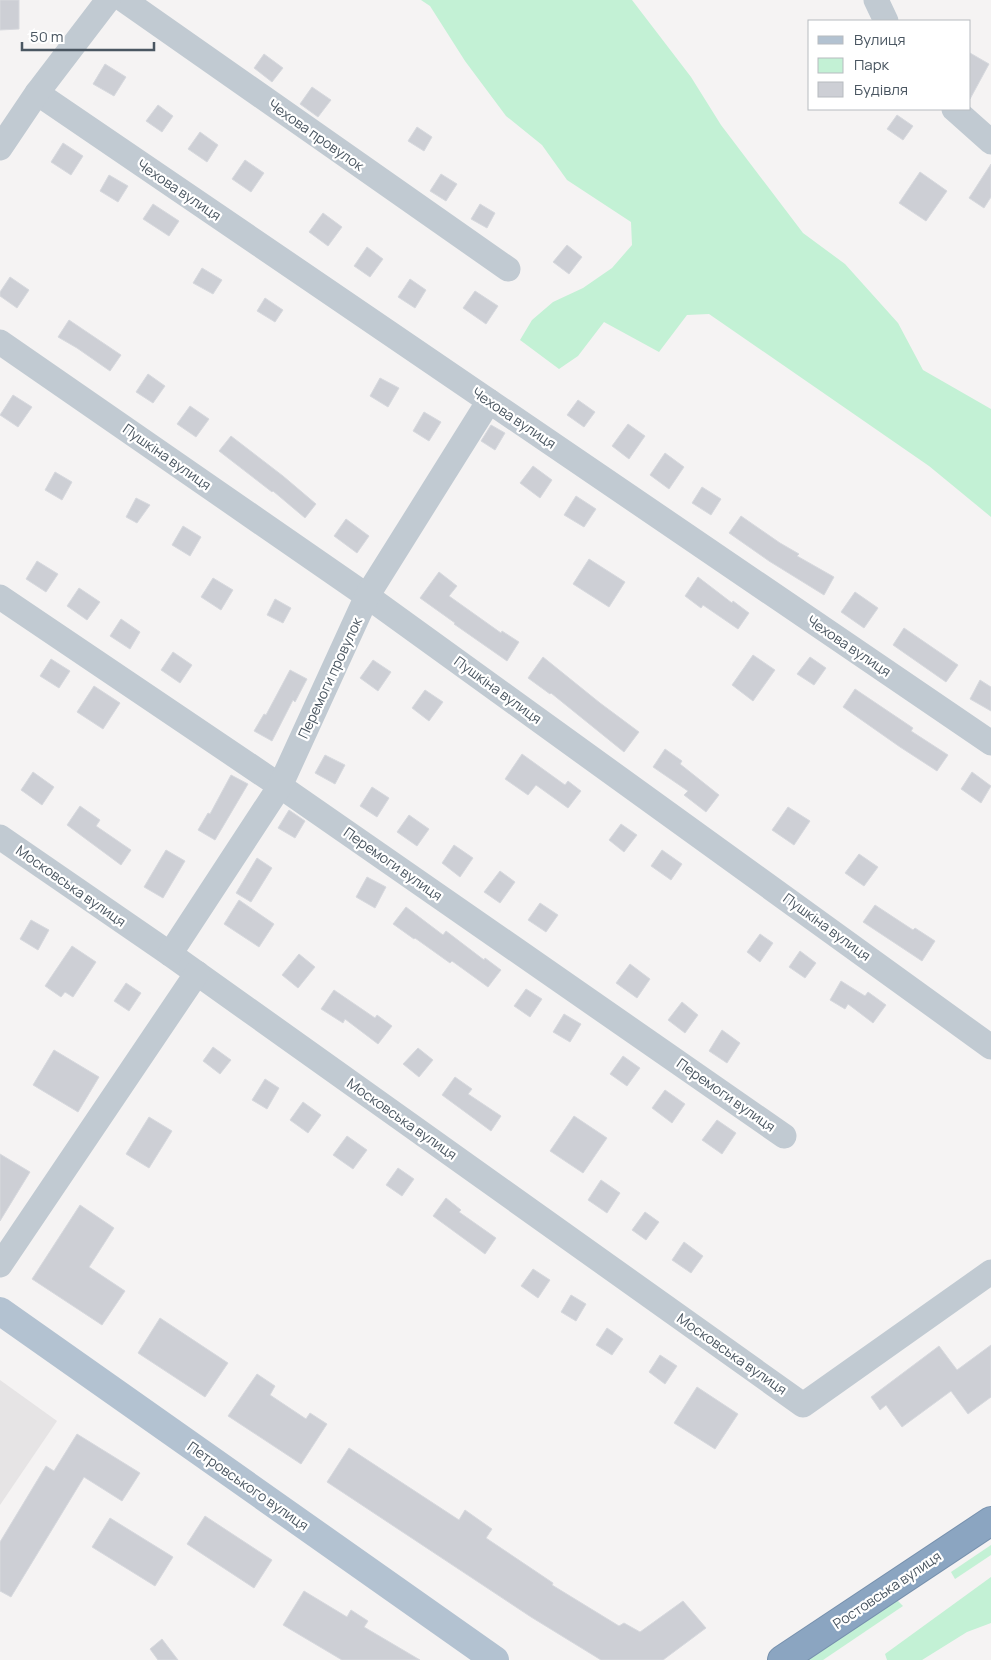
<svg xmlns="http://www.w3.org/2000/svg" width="991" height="1660" viewBox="0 0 991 1660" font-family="Manrope,sans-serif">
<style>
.education{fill:#e6e4e5}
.green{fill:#c3f1d5}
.building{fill:#cdcfd5;stroke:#d7d9de}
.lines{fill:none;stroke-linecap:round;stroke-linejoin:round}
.highway-casing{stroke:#7690ad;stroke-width:30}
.minor{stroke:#c1cad2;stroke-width:25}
.major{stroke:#b3c2d1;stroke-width:28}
.highway{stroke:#8ba5c1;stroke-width:28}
.labels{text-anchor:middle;stroke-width:4.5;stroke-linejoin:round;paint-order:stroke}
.street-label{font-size:14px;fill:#4a5661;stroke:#fff}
</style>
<rect width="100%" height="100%" fill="#f5f3f3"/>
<!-- education -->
<path class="education" d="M0 1380 57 1421 0 1505Z"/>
<!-- green -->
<g class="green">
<path d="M421 0H632L691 77 721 125 803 233 845 264 898 323 923 370 991 409V517L929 466 709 314 687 315 659 352 604 322 578 356 559 369 520 340 532 320 553 302 583 288 612 268 632 245 631 222 567 180 542 145 506 116 465 61 430 6Z"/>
<path d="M991 1545V1555L955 1579 951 1572Z"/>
<path d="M991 1577V1623L967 1632 922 1660H887L885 1654Z"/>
<path d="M896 1599 903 1606 823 1660H805Z"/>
</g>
<!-- building -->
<g class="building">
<path d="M0 0H19V29L0 30Z"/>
<path d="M970 53 989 64 970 99Z"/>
<path d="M264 54 283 68 272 82 254 68Z"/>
<path d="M105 64 126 77 114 96 93 84Z"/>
<path d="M312 87 331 100 318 117 300 104Z"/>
<path d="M158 105 173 116 162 132 146 121Z"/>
<path d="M897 115 913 126 903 140 887 129Z"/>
<path d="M417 127 432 137 424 151 408 141Z"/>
<path d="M200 132 218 145 207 162 188 149Z"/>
<path d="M63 143 83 156 71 175 51 162Z"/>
<path d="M245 160 264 173 251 192 232 179Z"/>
<path d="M991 164V197L984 208 969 198Z"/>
<path d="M920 172 947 191 926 221 899 203Z"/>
<path d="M441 174 457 184 446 201 430 191Z"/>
<path d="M109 175 128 186 118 202 100 191Z"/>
<path d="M153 204 179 221 169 236 143 219Z"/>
<path d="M480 204 495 213 487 228 471 219Z"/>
<path d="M323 213 342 227 328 246 309 232Z"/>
<path d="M567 245 582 257 569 274 553 262Z"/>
<path d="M367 247 383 259 370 277 354 266Z"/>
<path d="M202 268 222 280 213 294 193 283Z"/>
<path d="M10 277 29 290 17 308 0 296V292Z"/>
<path d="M410 279 426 290 415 308 398 297Z"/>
<path d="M475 291 498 306 486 324 463 308Z"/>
<path d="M265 298 283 310 275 322 257 311Z"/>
<path d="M69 320 121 355 110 371 77 348 58 337Z"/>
<path d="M148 374 165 386 153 403 136 392Z"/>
<path d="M380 378 399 388 388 407 370 396Z"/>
<path d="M13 395 32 407 18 427 0 415Z"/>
<path d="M578 400 595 412 584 427 567 415Z"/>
<path d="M190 406 209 419 196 437 177 424Z"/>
<path d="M424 412 441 422 429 441 413 431Z"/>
<path d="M628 424 645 436 629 459 612 446Z"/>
<path d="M491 425 505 433 495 450 481 441Z"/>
<path d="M231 436 283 476 316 504 305 518 273 491 272 492 219 451Z"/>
<path d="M665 453 684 467 669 489 650 475Z"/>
<path d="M533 466 552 480 540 498 520 483Z"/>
<path d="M55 472 72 482 62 500 45 490Z"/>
<path d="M702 487 721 499 711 515 692 503Z"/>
<path d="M576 496 596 509 584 527 564 515Z"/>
<path d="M136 498 150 505 137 523 126 517Z"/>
<path d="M741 516 780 543 799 554 797 556 834 577 824 595 769 561 729 533Z"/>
<path d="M346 519 369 536 357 553 334 536Z"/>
<path d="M183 526 201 537 190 556 172 545Z"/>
<path d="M589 559 625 582 609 607 573 584Z"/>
<path d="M37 561 58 574 46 592 26 579Z"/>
<path d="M439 572 457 586 449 596 501 633 502 631 519 642 507 661 454 624 455 623 420 598Z"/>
<path d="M698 577 732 603 733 601 749 613 738 629 703 605 701 608 685 596Z"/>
<path d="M213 578 233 590 221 610 201 597Z"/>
<path d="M79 588 100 602 87 620 67 606Z"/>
<path d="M855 592 878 608 864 628 841 612Z"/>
<path d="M275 599 291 608 283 623 267 615Z"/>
<path d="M121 619 140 632 130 649 110 636Z"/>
<path d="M904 628 958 665 946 682 893 645Z"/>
<path d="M173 652 192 665 180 683 161 670Z"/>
<path d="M753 655 775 670 753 701 732 685Z"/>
<path d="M543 657 600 703 639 732 624 752 551 693 550 694 528 678Z"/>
<path d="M810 657 826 668 814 685 797 674Z"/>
<path d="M51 659 70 671 59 688 40 676Z"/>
<path d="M373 660 391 672 378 691 360 678Z"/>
<path d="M290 670 307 679 295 702 293 700 272 741 254 731 264 714 266 715Z"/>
<path d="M980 680 991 687V711L970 699Z"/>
<path d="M94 686 120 703 103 729 77 712Z"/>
<path d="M855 689 913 728 911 731 948 755 937 771 900 747 843 707Z"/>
<path d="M425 690 443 702 429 721 412 708Z"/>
<path d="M665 749 682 761 680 764 719 795 706 812 684 795 688 791 653 767Z"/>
<path d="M522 754 565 785 568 781 581 791 568 808 536 785 528 795 505 779Z"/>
<path d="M325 755 345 765 335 784 315 773Z"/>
<path d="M33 772 54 787 42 805 21 790Z"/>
<path d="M972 772 991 786 981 803 961 789Z"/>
<path d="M231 775 248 784 215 840 198 830 208 813 210 814Z"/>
<path d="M372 787 389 798 377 817 360 806Z"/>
<path d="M80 806 100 820 96 826 131 850 121 865 67 825Z"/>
<path d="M788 807 810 821 794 845 772 830Z"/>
<path d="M289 810 305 821 295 838 278 828Z"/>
<path d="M409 815 429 829 417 846 397 832Z"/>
<path d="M621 824 637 835 624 852 609 840Z"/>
<path d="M454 845 473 858 460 877 442 863Z"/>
<path d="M166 850 185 861 163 898 144 887Z"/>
<path d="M662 850 682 864 671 880 651 866Z"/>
<path d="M859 854 878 867 864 886 845 873Z"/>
<path d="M257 858 272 868 251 902 236 893Z"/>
<path d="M500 871 515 882 500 903 484 892Z"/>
<path d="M367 877 386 887 375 908 356 897Z"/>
<path d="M239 900 274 924 259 947 224 924Z"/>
<path d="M540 903 558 915 546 932 528 920Z"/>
<path d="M875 905 913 930 915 928 935 941 922 961 863 922Z"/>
<path d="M406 907 443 935 446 931 484 960 485 958 501 970 488 987 452 961 450 963 415 938 414 939 393 924Z"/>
<path d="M31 920 49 930 38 950 20 939Z"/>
<path d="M760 934 773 943 760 962 747 952Z"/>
<path d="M72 946 96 962 73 997 65 992 61 997 45 986Z"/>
<path d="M800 951 816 963 805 978 789 967Z"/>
<path d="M299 954 315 967 298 988 282 975Z"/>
<path d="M630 964 650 979 637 998 616 983Z"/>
<path d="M841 981 865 996 868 992 886 1005 873 1023 848 1004 845 1009 830 1000Z"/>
<path d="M126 983 141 993 129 1011 114 1001Z"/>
<path d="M526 989 542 999 530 1017 514 1006Z"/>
<path d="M334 990 375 1018 377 1015 392 1026 378 1044 345 1019 343 1023 321 1009Z"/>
<path d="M682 1002 698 1015 685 1033 668 1020Z"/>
<path d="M564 1014 581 1024 570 1042 553 1032Z"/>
<path d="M722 1030 740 1043 727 1063 709 1051Z"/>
<path d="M213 1047 231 1060 220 1074 203 1061Z"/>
<path d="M418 1048 433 1060 419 1077 403 1064Z"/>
<path d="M54 1050 99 1077 78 1112 33 1085Z"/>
<path d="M623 1056 640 1068 627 1086 610 1074Z"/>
<path d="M455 1077 472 1089 468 1094 501 1116 491 1131 442 1095Z"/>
<path d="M265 1079 279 1088 267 1109 252 1100Z"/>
<path d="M665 1090 685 1104 672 1123 652 1108Z"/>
<path d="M303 1102 321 1115 308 1133 290 1120Z"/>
<path d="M574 1116 607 1138 583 1173 550 1151Z"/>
<path d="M149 1117 172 1131 149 1168 126 1154Z"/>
<path d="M717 1120 736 1133 722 1154 702 1140Z"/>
<path d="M347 1136 367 1150 353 1169 333 1155Z"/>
<path d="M0 1154 30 1172 0 1221Z"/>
<path d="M398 1168 414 1179 402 1196 386 1185Z"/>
<path d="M601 1180 620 1193 607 1213 588 1200Z"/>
<path d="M446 1198 461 1210 459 1212 496 1238 485 1254 433 1216Z"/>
<path d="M80 1205 114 1228 89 1267 125 1291 102 1325 32 1279Z"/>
<path d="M645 1212 659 1222 646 1240 632 1230Z"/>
<path d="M684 1242 703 1256 691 1273 672 1260Z"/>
<path d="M533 1269 550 1280 538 1298 521 1286Z"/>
<path d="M571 1295 586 1304 576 1321 561 1312Z"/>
<path d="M160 1318 228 1363 205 1397 138 1353Z"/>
<path d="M607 1328 623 1339 612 1355 596 1345Z"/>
<path d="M991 1345V1397L968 1414 951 1391 902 1427 886 1405 880 1410 871 1397 939 1346 957 1370Z"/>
<path d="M660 1355 677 1366 665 1384 649 1372Z"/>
<path d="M257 1374 275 1386 270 1395 306 1419 310 1413 327 1424 301 1464 228 1416Z"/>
<path d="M697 1387 738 1414 715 1449 674 1423Z"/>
<path d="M77 1434 140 1473 122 1501 84 1477 11 1597 0 1591V1542L46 1466 54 1471Z"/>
<path d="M349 1448 459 1520 465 1510 492 1529 486 1538 553 1583 552 1585 619 1626 624 1623 640 1632 683 1601 706 1628 663 1660H601L531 1617 327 1482Z"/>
<path d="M205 1516 272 1560 254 1588 187 1544Z"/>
<path d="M110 1518 173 1557 155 1586 92 1547Z"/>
<path d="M304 1591 347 1617 351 1610 368 1621 364 1627 420 1660H342L283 1625Z"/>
<path d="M162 1639 178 1660H158L150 1649Z"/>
</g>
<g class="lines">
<defs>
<path id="highway" d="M782 1660 991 1521"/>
</defs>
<!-- highway casing -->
<use href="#highway" class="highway-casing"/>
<!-- minor -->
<g class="minor">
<path d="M124 0 508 269"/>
<path d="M876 0 886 21"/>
<path d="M37 93 991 743"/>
<path d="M954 109 991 142"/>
<path d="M0 148 37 93 108 0"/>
<path d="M0 342 367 596 991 1047"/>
<path d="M0 597 280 786 784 1136"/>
<path d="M0 837 170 954 803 1405 991 1272"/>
<path d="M170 954 280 786 367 596 489 401"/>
<path d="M0 1265 197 973"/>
</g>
<!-- major -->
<path class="major" d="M0 1311 495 1660"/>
<!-- highway -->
<use href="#highway" class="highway"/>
</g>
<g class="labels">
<!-- street labels -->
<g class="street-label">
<text transform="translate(316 135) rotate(35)" y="5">Чехова провулок</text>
<text transform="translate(179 190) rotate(34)" y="5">Чехова вулиця</text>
<text transform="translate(514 418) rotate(34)" y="5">Чехова вулиця</text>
<text transform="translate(167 457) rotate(35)" y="5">Пушкіна вулиця</text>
<text transform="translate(849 646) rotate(34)" y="5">Чехова вулиця</text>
<text transform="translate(330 678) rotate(-65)" y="5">Перемоги провулок</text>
<text transform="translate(498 690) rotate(36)" y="5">Пушкіна вулиця</text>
<text transform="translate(393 864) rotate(35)" y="5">Перемоги вулиця</text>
<text transform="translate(71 886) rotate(35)" y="5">Московська вулиця</text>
<text transform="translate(827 927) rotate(36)" y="5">Пушкіна вулиця</text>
<text transform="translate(726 1095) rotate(35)" y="5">Перемоги вулиця</text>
<text transform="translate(402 1119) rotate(35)" y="5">Московська вулиця</text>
<text transform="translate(732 1354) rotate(35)" y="5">Московська вулиця</text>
<text transform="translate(248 1486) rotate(35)" y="5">Петровського вулиця</text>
<text transform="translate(887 1590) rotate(-34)" y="5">Ростовська вулиця</text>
</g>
</g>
<!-- legend -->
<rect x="808" y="20" width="162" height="90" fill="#ffffff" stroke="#b7bbc0"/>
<rect x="818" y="36" width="25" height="8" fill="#b3c2d1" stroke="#b7bbc0"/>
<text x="854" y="45" font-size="15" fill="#4a5661">Вулиця</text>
<rect x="818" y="58" width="25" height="15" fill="#c3f1d5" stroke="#b7bbc0"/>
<text x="854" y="70" font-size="15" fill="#4a5661">Парк</text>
<rect x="818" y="82" width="25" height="15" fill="#cdcfd5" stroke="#b7bbc0"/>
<text x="854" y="95" font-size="15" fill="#4a5661">Будівля</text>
<!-- scale -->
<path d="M22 42v8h132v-8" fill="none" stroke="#4a5661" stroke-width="2.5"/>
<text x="30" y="42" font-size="15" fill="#4a5661" stroke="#ffffff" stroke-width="4" paint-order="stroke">50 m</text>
</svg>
